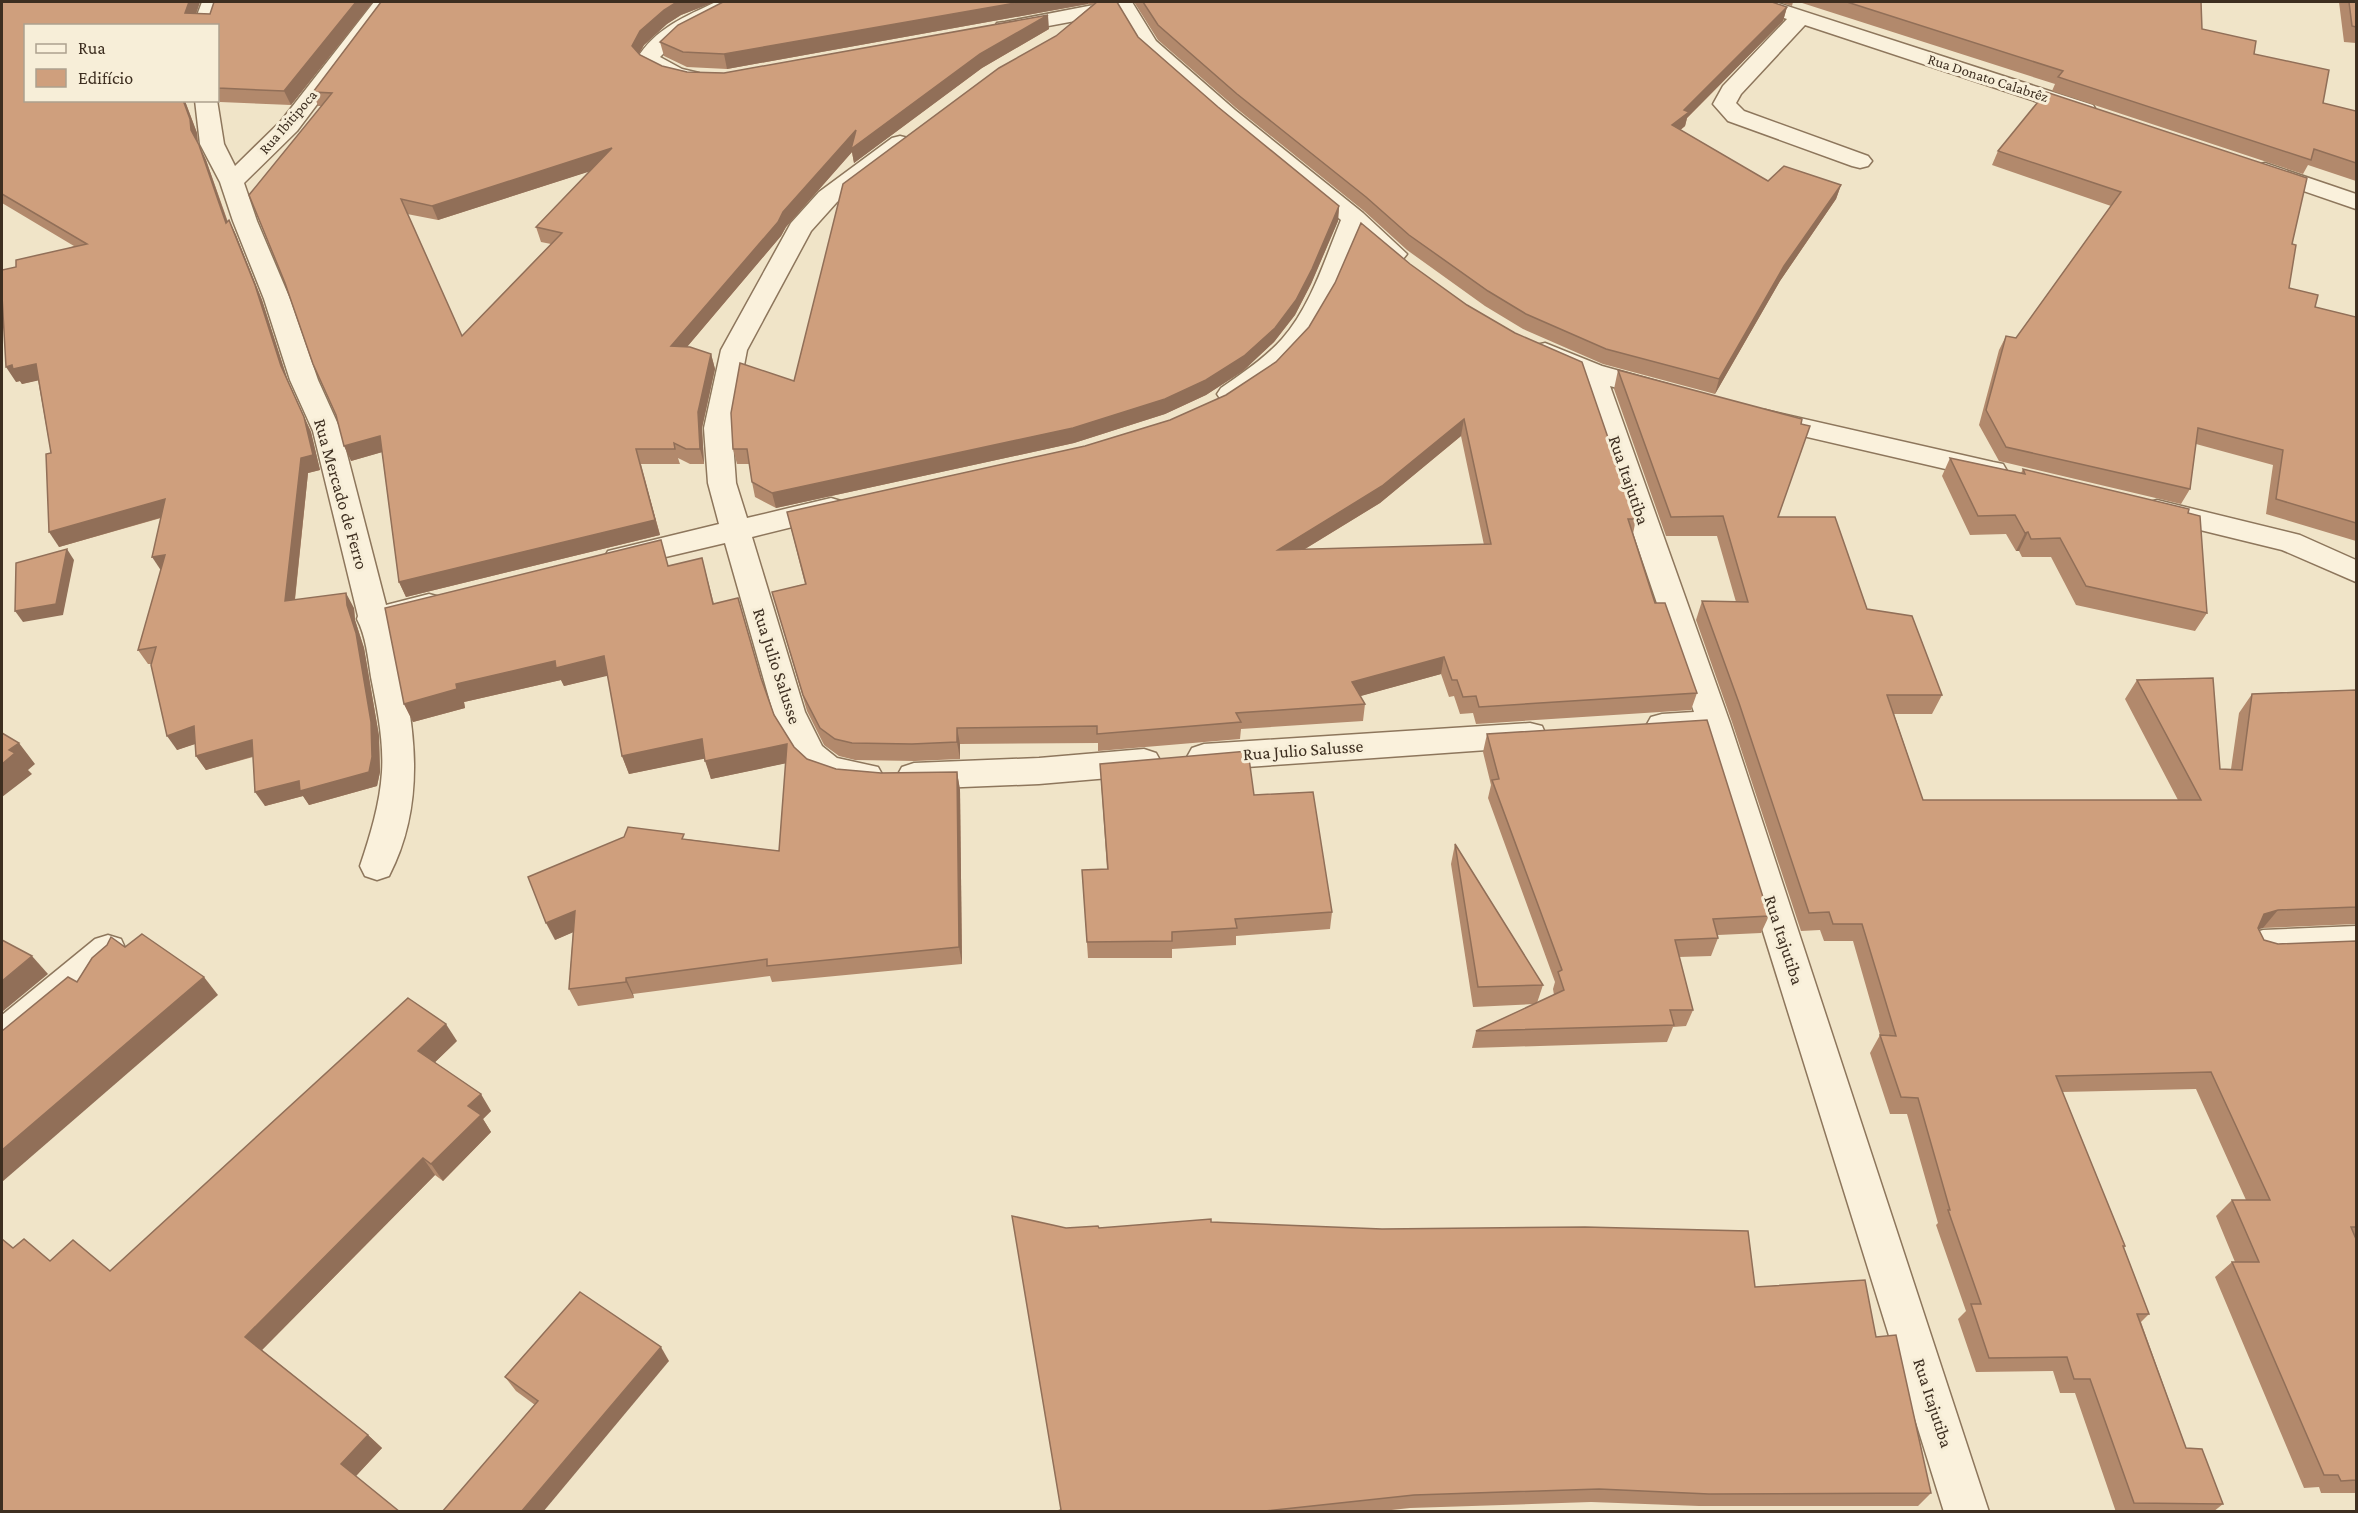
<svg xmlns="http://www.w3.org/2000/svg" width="2358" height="1513" viewBox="0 0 2358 1513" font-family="'Crimson Pro',serif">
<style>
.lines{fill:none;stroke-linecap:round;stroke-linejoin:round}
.minor-casing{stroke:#8d765c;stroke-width:3}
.minor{fill:#faf1dc;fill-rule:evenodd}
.wall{fill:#b2896c;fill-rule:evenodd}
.shaded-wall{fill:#916f58}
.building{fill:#cf9f7d;stroke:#916f58;stroke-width:1.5;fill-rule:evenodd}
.labels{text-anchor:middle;stroke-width:6;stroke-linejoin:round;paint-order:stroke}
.far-street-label{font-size:15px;fill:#3d2e20;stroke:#f7eed8}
.street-label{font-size:18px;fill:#3d2e20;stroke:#f7eed8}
</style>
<rect width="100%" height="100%" fill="#f0e4c8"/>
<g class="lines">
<defs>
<g id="minor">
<path d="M202 2H222L215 26H193Z"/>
<path d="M374 2H394L297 131 244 183 257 221 290 299 318 380 341 431 386 605 429 594 440 597 444 605 440 613 391 625C412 708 431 795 389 876L377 880 365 876 360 866C370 836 380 804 382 772 384 740 377 708 371 677 368 658 366 636 357 619L358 616 313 431 290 380 264 299 233 221 220 182 200 144 195 100H217L224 144 235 166 281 121Z"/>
<path d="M716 2H742L739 6 680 37 660 57 682 69 699 73 702 78 699 83C679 88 656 75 640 64L637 59C654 29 686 16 716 2Z"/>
<path d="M1109 2H1132L1156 41 1235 110 1363 213 1407 254 1403 259C1384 264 1373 248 1359 236 1336 296 1315 344 1262 384 1248 394 1239 405 1221 400L1217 394 1221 388C1242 373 1265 358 1282 339 1311 306 1325 259 1341 220L1219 120 1140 50 1118 13 1005 34 997 33 994 28 997 23 1005 22Z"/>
<path d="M1745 2H1775L2093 105 2096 110 2093 115 2085 117 2077 115 1805 25 1741 94 1736 103 1744 111 1868 156 1872 161 1868 166 1860 168 1852 166 1728 121 1713 104 1723 86 1787 19 1748 6Z"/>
<path d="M900 136 908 138 912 143 908 148 837 202 811 231 747 350 732 428 736 483 747 518 831 498 841 501 846 508 841 515 752 537 805 712 822 746 837 758 878 767 883 776 878 785 866 789 828 782 816 778 798 763 773 712 725 543 619 568 608 565 604 558 608 551 719 524 708 483 704 428 721 350 791 223 819 192 892 138Z"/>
<path d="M2265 163 2356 194V209L2257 175 2253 170 2257 165Z"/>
<path d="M1545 343 1602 366 1670 385 1674 391 1670 397 1660 400 1610 386 1730 723 1989 1512H1944L1702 736 1662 738 1651 735 1646 726 1651 717 1662 714 1694 712 1580 377 1536 357 1532 351 1536 345Z"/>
<path d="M1765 410 1993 462 2003 464 2007 471 2003 478 1993 480 1755 425 1751 419 1755 413Z"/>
<path d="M2157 500 2300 535 2356 560V582L2282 550 2147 517 2142 510 2147 503Z"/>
<path d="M1530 723 1542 726 1546 735 1542 744 1530 747 1204 770 1192 766 1187 757 1192 748 1204 744Z"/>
<path d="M1144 749 1156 753 1161 762 1156 771 1144 775 1039 784 914 789 902 785 897 776 902 767 914 763 1039 758Z"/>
<path d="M2356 926V956L2263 960 2250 956 2245 945 2250 934 2263 930Z"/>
<path d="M108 935 121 939 126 950 121 961 15 1049 2 1053V1015L95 939Z"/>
</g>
</defs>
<!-- minor casing -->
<use href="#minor" class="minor-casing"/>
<!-- minor -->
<use href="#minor" class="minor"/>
</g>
<!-- wall -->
<g class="wall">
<path d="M2 2H200L196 13 210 14 373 2 291 105 220 102 218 99V26L26 100H193V101H185L197 133 198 143 206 160 228 222 229 220 236 235 262 300 288 381 311 432 320 470 308 473 295 600 354 608 355 620 364 648 379 736 380 772 377 786 309 805 303 796 265 806 253 757 206 770 196 756 195 744 177 750 152 664H148L138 650 161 570V518L59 547 51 453 38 380 22 384 20 381 16 382V267L74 246 2 203Z"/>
<path d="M381 2H720L712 3 681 15 667 24 644 45 639 54 662 66 687 72 724 73 1049 29 982 68 854 163 852 152 786 227 781 236 687 347 711 354 715 369 702 428 704 464H690L678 458 680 464H641L660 535 406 597 399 582 382 452 351 461 321 106H318L313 92ZM590 171 536 227 541 242 551 244 462 336 407 214 438 220Z"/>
<path d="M723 2H1117L1138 37 1218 107 1339 206 1338 221 1311 284 1295 315 1274 342 1243 371 1206 395 1165 414 1074 443 776 508 755 497 752 482 749 464H737L733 449 794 381 1056 36 1092 5 1088 4 727 69 687 67 664 56 660 42Z"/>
<path d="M1134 2H1772L1787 7 1783 21 1687 118 1685 126 1680 130 1768 181 1841 185 1836 199 1780 281 1715 394 1603 364 1523 329 1485 306 1407 250 1364 211 1236 108 1158 40Z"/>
<path d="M1779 2H1793L1792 6Z"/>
<path d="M1799 2H2201L2202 29 2254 54 2323 103 2356 111V181L2308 165 2303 174 2052 91 2055 84Z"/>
<path d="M2339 2H2356V43L2344 42Z"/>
<path d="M1998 151 2292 244 2289 288 2315 307 2356 317V541L2266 514 2273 465 2196 444 2190 489 2181 504 1999 461 1979 425 1999 350 2006 336 2016 338 2111 206 1992 165Z"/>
<path d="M1309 327 1636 519 1633 534 1655 603 1697 693 1691 710 1476 724 1473 713 1460 714 1454 696 1449 697 1441 674 1360 696 1365 704 1363 721 1241 729 1240 739 1098 751V743L960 744V759L915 761 855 760 839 756 824 745 807 711 772 592 805 584 787 512 1085 446 1170 420 1226 395 1276 362ZM1461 436 1484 545 1305 549 1380 503Z"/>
<path d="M1618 370 1778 517 1867 609 1942 695 1932 714H1894L1923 800H2178L2125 699 2137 680 2220 769H2231L2239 713 2252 694 2356 690V924L2263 928 2258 929 2264 940 2278 944 2356 941V1493H2321L2319 1487 2304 1488 2215 1277 2232 1262H2235L2216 1216 2232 1200H2246L2196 1089 2062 1092 2125 1246 2124 1248 2149 1314 2141 1322 2186 1448 2223 1504 2213 1512H2116L2075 1393H2060L2053 1371 1976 1372 1958 1319 1966 1311 1936 1225 1938 1223 1907 1114H1890L1870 1053 1880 1035 1853 941H1824L1820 930 1801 931 1732 722 1696 620 1702 601 1736 602 1717 536H1666L1614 389Z"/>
<path d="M1950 458 2021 473 2023 469 2188 513 2207 613 2195 631 2076 605 2051 557H2022L2019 551H2016L2006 534 1970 535 1942 476Z"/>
<path d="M702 558 714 604 761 678 774 715 794 747 807 759 836 769 881 773 957 772 960 790 962 964 772 982 770 976 633 994 634 998 578 1006 569 989 573 932 555 940 686 839 779 851 786 763 711 779 705 758 629 774 622 756 608 675 564 686 561 680 464 702 465 708 413 722 404 704 668 566Z"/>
<path d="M1487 734 1769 916 1761 933 1718 935V938L1711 956 1679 957 1693 1010 1686 1026 1673 1027 1667 1042 1472 1048 1476 1031 1534 1004 1473 1007 1451 864 1455 844 1543 985 1537 1003 1554 995 1553 989 1555 982 1488 798 1491 785 1483 752Z"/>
<path d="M1101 781 1254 795 1332 912 1330 929 1236 936V945L1172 949V958H1088L1082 870 1107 869Z"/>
<path d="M457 1041 435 1062 491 1111 483 1119 491 1132 443 1181 435 1175 262 1350 368 1435 382 1448 356 1476 13 1248 50 1261 110 1271Z"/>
<path d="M1211 1222 1755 1287 1876 1337 1931 1493 1918 1506H1699L1591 1502 1410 1508 1373 1512H1054L1061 1510 1066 1228H1099Z"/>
<path d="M669 1361 535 1405 516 1391 505 1377Z"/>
</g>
<!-- shaded-wall -->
<g class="shaded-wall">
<path d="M189 2H200L192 26 185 13Z"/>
<path d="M356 2H373L291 105 284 91Z"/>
<path d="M677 2H720L712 3 681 15 667 24 644 45 635 61 632 46 640 31 664 10Z"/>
<path d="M1021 2H1088V4L727 69 724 54Z"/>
<path d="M1787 7 1783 21 1687 118 1685 126 1669 140 1672 125 1684 110Z"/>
<path d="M1048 15 1049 29 982 68 854 163 852 152 786 227 781 236 675 361 671 346 783 212 856 130 980 54Z"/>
<path d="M183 100 185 101 197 133 198 145 191 130Z"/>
<path d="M199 145 206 160 233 238 226 223Z"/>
<path d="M612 148 616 163 438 220 432 206Z"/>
<path d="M1841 185 1836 199 1780 281 1715 394 1719 379 1784 266Z"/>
<path d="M1339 206 1338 221 1311 284 1295 315 1274 342 1243 371 1206 395 1165 414 1074 443 776 508 772 493Z"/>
<path d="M229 220 236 235 262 300 288 381 311 432 320 470 308 473 293 616 285 601 281 366Z"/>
<path d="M711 354 715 369 702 428 704 464 700 449 698 412Z"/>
<path d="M36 364 45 379 22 384 20 381 16 382 6 367 12 365Z"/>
<path d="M1464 419 1461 436 1380 503 1277 566 1278 550Z"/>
<path d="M380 436 386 451 351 461 344 446Z"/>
<path d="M636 449 660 535 406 597 399 582Z"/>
<path d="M165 499 173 514 59 547 49 532Z"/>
<path d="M2028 532 2019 551H2016L2025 533Z"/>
<path d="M67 549 74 560 63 615 23 622 15 611Z"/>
<path d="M165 555 162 572 152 557Z"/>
<path d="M346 593 354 608 355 620 364 648 379 736 380 772 377 786 309 805 303 796 265 806 255 792 347 605Z"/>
<path d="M604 656 611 675 564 686 561 680 464 702 465 708 413 722 404 704 456 684 555 661Z"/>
<path d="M1444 657 1441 674 1350 699 1352 682Z"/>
<path d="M194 726 204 741 177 750 167 736Z"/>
<path d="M957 728 960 744V759L957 742Z"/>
<path d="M702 739 708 758 629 774 622 756Z"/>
<path d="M252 740 261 754 206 770 196 756Z"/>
<path d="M19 743 35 764 28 770 32 774 2 797V764L9 750Z"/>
<path d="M787 744 792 762 711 779 705 761Z"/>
<path d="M957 772 960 790 962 964 959 947Z"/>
<path d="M2278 910 2263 928 2249 932 2264 914Z"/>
<path d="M575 911 583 928 555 940 546 923Z"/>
<path d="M32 956 48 974 2 1012V981Z"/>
<path d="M204 977 218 995 2 1182V1150Z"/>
<path d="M626 978 633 994 634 998 626 982Z"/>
<path d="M446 1024 457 1041 429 1068 418 1051Z"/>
<path d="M481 1094 491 1111 483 1119 491 1132 443 1181 431 1164 468 1106Z"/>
<path d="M423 1158 435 1175 260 1352 245 1337Z"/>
<path d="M661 1347 669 1361 543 1512H521Z"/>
<path d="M368 1435 382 1448 355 1477 341 1464Z"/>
</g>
<!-- building -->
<g class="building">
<path d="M2 2H189L185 13 210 14 214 2H356L284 91 218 88V26H26V100H183L190 119 191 130 199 145 226 223 229 220 255 285 281 366 304 417 313 455 301 458 285 601 346 593 347 605 356 633 371 722 372 757 369 772 300 791 299 781 255 792 252 740 196 756 194 726 167 736 151 665 156 647 138 650 165 555 152 557 165 499 49 532 46 454 51 453 36 364 13 369 12 365 6 367 2 296V270L16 267V260L87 244 2 194Z"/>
<path d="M381 2H677L664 10 640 31 632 46 640 55 662 66 687 72 724 73 1048 15 980 54 851 149 856 130 783 212 778 222 671 346 690 347 711 354 698 412 700 449H686L674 443 675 449H636L655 520 399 582 380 436 344 446 336 415 313 364 285 283 249 195 332 93 313 92ZM612 148 536 227 562 233 462 336 401 199 432 206Z"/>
<path d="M723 2H1021L724 54 683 52 660 42 678 25Z"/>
<path d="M1097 2H1117L1138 37 1218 107 1339 206 1312 269 1296 300 1275 328 1244 356 1206 380 1165 399 1073 428 772 493 752 482 747 449H733L731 413 740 363 794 381 843 184 999 68 1056 36Z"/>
<path d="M1143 2H1772L1787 7 1684 110 1689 112 1672 125 1768 181 1784 166 1841 185 1784 266 1719 379 1606 349 1526 314 1488 291 1409 235 1366 197 1237 94 1158 25Z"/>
<path d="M1847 2H2201L2202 29 2256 41 2254 54 2329 70 2323 103 2356 111V163L2314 149 2311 160 2058 77 2063 71Z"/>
<path d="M2349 2H2356V27L2352 26Z"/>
<path d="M2046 92 2307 178 2292 244 2296 245 2289 288 2318 295 2315 307 2356 317V523L2276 499 2283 450 2198 428 2190 489 2006 447 1986 410 2006 336 2016 338 2121 192 1998 151Z"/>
<path d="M1361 223 1410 264 1467 305 1515 333 1582 362 1636 519H1628L1655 603H1665L1697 693 1479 707 1476 696 1463 697 1457 680H1452L1444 657 1352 682 1365 704 1236 713 1241 722 1097 734V726L957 728V742L912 744 852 743 835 739 820 728 803 695 772 592 806 584 787 512 1085 446 1170 420 1226 395 1276 362 1309 327 1335 283ZM1464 419 1491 544 1278 550 1382 486Z"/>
<path d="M1618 370 1802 419 1801 424 1810 426 1778 517H1835L1867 609 1912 616 1942 695H1887L1923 800H2201L2137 680 2213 678 2220 769 2242 770 2252 694 2356 690V907L2278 910 2264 914 2258 928 2264 940 2278 944 2356 941V1227H2351L2356 1239V1480L2341 1481 2338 1475H2324L2232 1262H2259L2232 1200H2270L2211 1072 2056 1076 2125 1246H2123L2149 1314H2137L2186 1448 2202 1449 2223 1504 2134 1503 2090 1379H2074L2067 1357 1989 1358 1971 1304H1981L1948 1210H1950L1918 1098 1901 1097 1880 1035 1896 1036 1862 924H1833L1829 912 1809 913 1739 703 1702 601 1748 602 1723 516 1671 517Z"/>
<path d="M1950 458 2025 474 2023 469 2189 509 2188 513 2200 516 2207 613 2086 586 2060 538 2031 539 2028 532 2025 533 2015 515 1978 516Z"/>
<path d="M661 540 668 566 702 558 713 604 738 598 761 678 774 715 794 747 807 759 836 769 881 773 957 772 959 947 767 966V959L626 978V982L569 989 575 911 546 923 528 877 624 837 628 827 684 834 682 839 779 851 787 744 705 761 702 739 622 756 604 656 556 668 555 661 456 684 457 689 404 704 385 608Z"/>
<path d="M67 549 56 604 15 611 16 563Z"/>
<path d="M1707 720 1769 916 1713 919 1718 938 1675 940 1693 1010H1670L1674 1025 1476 1031 1564 990 1558 972 1562 970 1492 780 1499 779 1487 734Z"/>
<path d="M2 733 19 743 9 750 15 753 2 764Z"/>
<path d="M1248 751 1254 795 1313 792 1332 912 1235 919 1237 928 1172 932V941L1087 942 1082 870 1108 869 1100 764Z"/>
<path d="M1455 844 1543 985 1478 987Z"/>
<path d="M142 934 204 977 2 1150V1031L68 977 77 982 92 958 107 945 111 937 125 947Z"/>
<path d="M2 940 32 956 2 981Z"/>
<path d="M408 998 446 1024 418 1051 481 1094 468 1106 481 1115 431 1164 423 1158 245 1337 368 1435 341 1464 400 1512H2V1239L13 1248 24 1239 50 1261 73 1240 110 1271Z"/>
<path d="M1012 1216 1066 1228 1098 1226 1099 1228 1211 1219V1222L1382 1229 1585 1227 1748 1231 1755 1287 1865 1280 1876 1337 1896 1335 1931 1493 1709 1494 1599 1489 1414 1495 1255 1512H1054L1061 1510Z"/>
<path d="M580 1292 661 1347 521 1512H442L538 1401 505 1377Z"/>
</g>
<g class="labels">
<!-- far-street labels -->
<g class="far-street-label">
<text transform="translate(1988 78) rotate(18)" y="5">Rua Donato Calabrêz</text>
<text transform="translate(288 122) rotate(-49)" y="5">Rua Ibitipoca</text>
</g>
<!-- street labels -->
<g class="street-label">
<text transform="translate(1629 480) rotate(71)" y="6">Rua Itajutiba</text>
<text transform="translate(341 494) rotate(74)" y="6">Rua Mercado de Ferro</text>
<text transform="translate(777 666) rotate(72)" y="6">Rua Julio Salusse</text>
<text transform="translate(1303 750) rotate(-4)" y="6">Rua Julio Salusse</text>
<text transform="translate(1784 940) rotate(72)" y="6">Rua Itajutiba</text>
<text transform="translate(1933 1403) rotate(72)" y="6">Rua Itajutiba</text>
</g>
</g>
<!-- border -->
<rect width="2358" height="1513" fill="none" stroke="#3d2e20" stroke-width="6"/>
<!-- legend -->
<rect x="24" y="24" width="195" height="78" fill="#f7eed8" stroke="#ada18e" stroke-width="1.5"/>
<rect x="36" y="44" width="30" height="9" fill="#faf1dc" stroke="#ada18e" stroke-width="1.5"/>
<text x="78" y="54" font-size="18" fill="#3d2e20">Rua</text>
<rect x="36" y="69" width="30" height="18" fill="#cf9f7d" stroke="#ada18e" stroke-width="1.5"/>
<text x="78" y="84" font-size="18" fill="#3d2e20">Edifício</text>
</svg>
